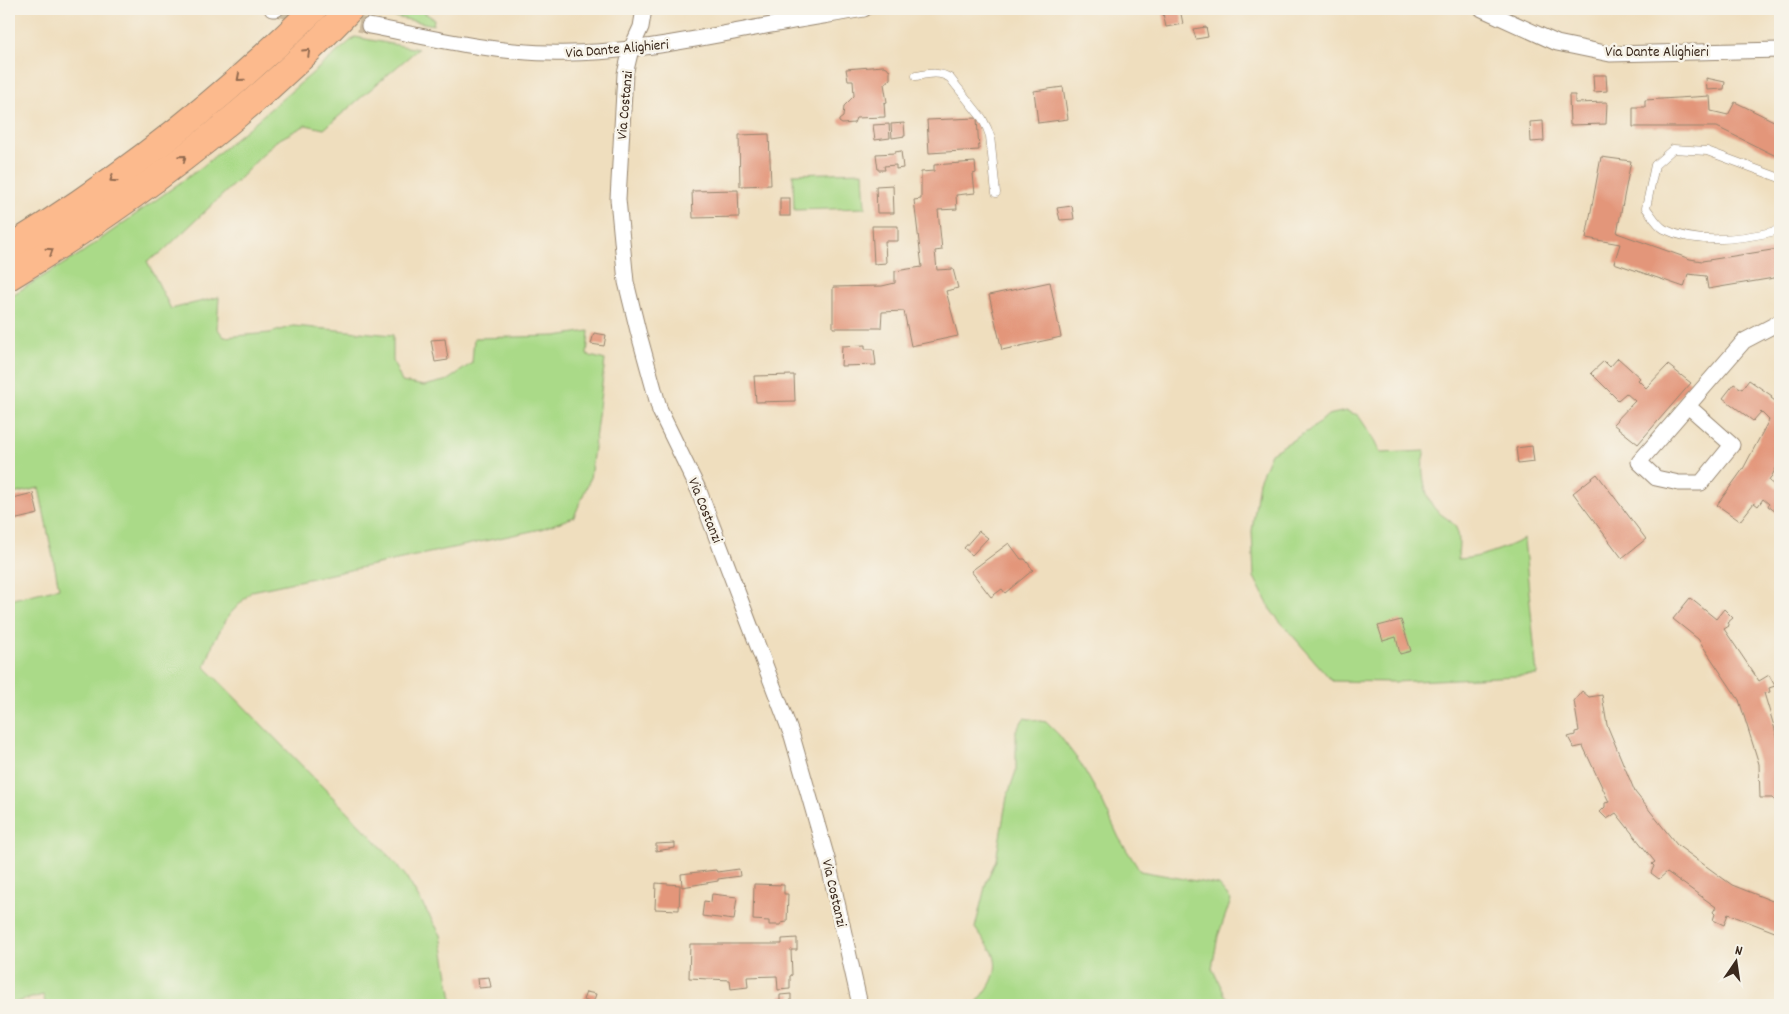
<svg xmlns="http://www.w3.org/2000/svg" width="1789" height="1014" viewBox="0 0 1789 1014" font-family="Dekko,sans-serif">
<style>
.green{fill:#aada88;stroke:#728253}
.building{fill:#e3967a}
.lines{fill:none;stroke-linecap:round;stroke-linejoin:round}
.minor-tunnel{stroke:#cbba9e;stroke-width:15;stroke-dasharray:15 8;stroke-linecap:butt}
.service-casing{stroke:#95846e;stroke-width:9}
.minor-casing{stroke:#95846e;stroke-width:17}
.trunk-casing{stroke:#95846e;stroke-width:28}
.service{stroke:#fff;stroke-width:8}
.minor{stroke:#fff;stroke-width:15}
.trunk{stroke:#fcba8d;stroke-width:26}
.oneway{stroke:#926b50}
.labels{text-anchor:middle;stroke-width:5;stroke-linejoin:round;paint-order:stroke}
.street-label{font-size:15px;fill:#3b2a1e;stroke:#f7f3e8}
</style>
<rect width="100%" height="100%" fill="#f7f3e8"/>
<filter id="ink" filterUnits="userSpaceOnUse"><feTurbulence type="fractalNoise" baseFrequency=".02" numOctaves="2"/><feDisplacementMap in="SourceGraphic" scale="10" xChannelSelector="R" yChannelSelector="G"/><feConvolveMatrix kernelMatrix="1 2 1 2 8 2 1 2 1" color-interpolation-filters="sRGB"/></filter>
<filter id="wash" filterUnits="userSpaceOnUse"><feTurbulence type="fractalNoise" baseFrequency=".0096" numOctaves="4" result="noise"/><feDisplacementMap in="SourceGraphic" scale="20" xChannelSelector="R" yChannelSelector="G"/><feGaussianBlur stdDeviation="1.12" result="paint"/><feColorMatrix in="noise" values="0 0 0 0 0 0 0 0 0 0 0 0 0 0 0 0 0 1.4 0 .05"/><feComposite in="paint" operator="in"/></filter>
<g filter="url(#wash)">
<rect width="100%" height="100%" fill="#efdebe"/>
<!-- green -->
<g class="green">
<path d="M379 9H419L434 19 433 25 376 13Z"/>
<path d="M355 37 418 49 324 129 306 125 276 141 233 185 161 253 147 261 171 309 219 297 217 328 224 337 270 333 293 326 393 335V361L402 382 424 386 448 380 472 363 474 338 556 336 589 331 587 355 605 360 590 479 574 517 541 529 252 591 229 615 214 641 205 667 375 840 405 875 441 935 453 1005H46L43 995 9 1004V600L59 588 39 488 9 495V297L80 254 202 167Z"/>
<path d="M863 172 865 208 794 210 793 174Z"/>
<path d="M1346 411 1358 415 1370 433 1380 453 1425 451C1419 466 1425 499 1436 510 1442 516 1453 521 1456 528 1461 537 1458 550 1458 559 1482 558 1502 549 1524 539L1537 675 1394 682 1332 681 1272 612 1254 577 1252 531 1259 481 1271 453 1313 428 1328 415Z"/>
<path d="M1024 718 1046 722 1059 735 1081 764 1102 801 1119 838 1140 871 1218 885 1231 900 1218 936 1212 968 1225 995 1235 1005H976V1003C989 989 1002 970 992 951 987 943 980 936 975 928L986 883 996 860 1007 797 1016 771V731Z"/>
</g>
<g id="blocks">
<!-- building -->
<g class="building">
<path d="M1162 9H1180L1183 24 1166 27Z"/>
<path d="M1206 27 1208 37 1196 39 1193 29Z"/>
<path d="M883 66 887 67 890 71V79L884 84 887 102 884 103 885 117 856 118 854 123 842 124 839 122V120L843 117 844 106 854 96 853 80H848L846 69Z"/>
<path d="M1593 75H1606L1607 91 1594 92Z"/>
<path d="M1706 78 1725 82 1724 89 1707 90Z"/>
<path d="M1063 87 1068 119 1038 123 1034 91Z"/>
<path d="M1569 95H1575V103L1607 102 1606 124 1570 125Z"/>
<path d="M1710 96 1711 111 1728 115 1735 102 1780 124V158L1717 127H1633V107H1645V100Z"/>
<path d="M977 118 979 150 929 153 927 120Z"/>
<path d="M1543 121 1544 141 1531 142 1530 122Z"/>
<path d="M904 123 905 136 892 138 891 124Z"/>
<path d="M889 124 890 138 875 140 873 125Z"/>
<path d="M769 134 771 185 740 186 739 135Z"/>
<path d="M901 151 903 168 896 169V165L884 166 885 170H878L876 154 895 153V152Z"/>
<path d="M1601 157 1631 161 1617 233 1690 259 1702 261 1778 249 1780 277 1708 289 1706 276 1688 274 1684 287 1614 263 1620 244 1586 238Z"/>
<path d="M975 162 976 173 973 174 975 193 956 195 957 209 938 210 942 250 935 251 937 270 953 269 958 288 946 291 958 336 911 346 904 311 882 312 881 328H833V287L882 286 895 283V271L922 267 914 200 921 199V172L934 171V165Z"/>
<path d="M893 185 894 213H877L876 186Z"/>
<path d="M738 190 739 217 693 218 692 191Z"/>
<rect x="780" y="198" width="10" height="18"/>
<path d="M1072 206 1074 219 1060 220 1057 208Z"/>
<path d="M872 226H898V241H885L886 263 874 264Z"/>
<path d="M1050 282 1061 337 1002 350 989 295Z"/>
<path d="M594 333 606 335 604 346 591 344Z"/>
<path d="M445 339 448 360 435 362 431 340Z"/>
<path d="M865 345V349H874L876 365 841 366 842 346Z"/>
<path d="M1618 358 1640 378 1638 380 1646 388 1668 365 1691 383 1638 444 1613 424 1635 401 1626 393 1618 400 1591 373 1604 361 1610 367Z"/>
<path d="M794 375 795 401 756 402 754 376Z"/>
<path d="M1749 380 1772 396 1771 398 1778 403 1780 400V461L1769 481 1779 489 1780 487V515L1768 506 1769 504 1763 499 1758 506 1754 503 1740 521 1717 505 1743 469 1769 420 1761 412 1753 421 1723 398 1734 384 1742 389Z"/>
<path d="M1532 446 1534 462 1518 464 1516 448Z"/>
<path d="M1597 474 1646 539 1622 558 1573 493Z"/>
<path d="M33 493 38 514 9 521V499Z"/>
<path d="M979 531 988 538 972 555 964 548Z"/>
<path d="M1009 543 1021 559H1025L1033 570 1005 593 1002 589 991 597 971 571Z"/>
<path d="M1690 598 1716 619 1724 609 1733 618 1727 623 1729 626 1724 629 1759 681 1769 675 1775 686 1769 688 1770 692 1764 693 1780 746V805L1772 798H1760L1759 764 1739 700 1698 639 1673 619Z"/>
<path d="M1401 620 1411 651 1400 654 1396 637 1383 641 1378 626Z"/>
<path d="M1582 691 1589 697 1602 695 1607 725 1635 792 1677 845 1732 885 1780 904V934L1728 914 1724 925 1713 920 1715 914 1713 912 1716 907 1667 872 1659 879 1651 873 1654 866 1652 864 1655 862 1616 813 1607 819 1600 812 1605 807V803L1609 802 1583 746 1574 748 1568 737 1575 735V732L1579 731 1574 701Z"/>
<path d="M675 843V848L656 851V844Z"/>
<path d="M739 869 740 876 718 879V881L682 887 681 874 716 870 717 872Z"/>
<path d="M656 883 680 885 679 910 655 909Z"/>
<path d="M754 884 784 885V894H788L787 922 781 923V925H769V921L753 920Z"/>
<path d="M712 894 737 897 734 920 702 916 704 901 711 902Z"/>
<path d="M797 938V950H791L792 975 790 976V989L778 990 777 976 747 977 748 987 731 989 730 980 689 978 690 944H782V939Z"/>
<path d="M489 977 491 987 479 988 478 978Z"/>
<path d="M586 992 596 994 593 1003 583 1000Z"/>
<path d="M791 994V1005H780V995Z"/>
</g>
</g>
</g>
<g filter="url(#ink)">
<use href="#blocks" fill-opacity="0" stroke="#95846e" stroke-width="1"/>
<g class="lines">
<!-- minor-tunnel -->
<g class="minor-tunnel">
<path d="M276 9 311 16"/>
<path d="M336 20 369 26"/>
</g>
<defs>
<g id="service">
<path d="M916 76C928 74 939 71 950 78L982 118 987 128 990 136 996 193"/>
<path d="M1780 178 1707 151 1673 149 1655 165 1646 208C1651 214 1657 225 1664 229 1698 246 1744 239 1780 230"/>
</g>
<g id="minor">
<path d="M272 9H276"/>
<path d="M644 9 641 27 631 49 625 74 618 199 626 282 638 331 660 411 699 491 792 736 828 862 860 1005"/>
<path d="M1482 9 1557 43 1610 54 1780 50"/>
<path d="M369 26C428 37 488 52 549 53 615 55 680 42 744 30 784 22 824 16 864 9"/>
<path d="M1688 406 1732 445 1701 483H1679L1656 478 1639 462 1744 341 1780 322"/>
</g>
<g id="trunk">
<path d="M9 248C120 180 222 100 314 9"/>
<path d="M9 277C133 202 250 114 350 9"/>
</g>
</defs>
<!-- service casing -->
<use href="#service" class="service-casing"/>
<!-- minor casing -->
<use href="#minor" class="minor-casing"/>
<!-- trunk casing -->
<use href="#trunk" class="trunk-casing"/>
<!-- service -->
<use href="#service" class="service"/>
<!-- minor -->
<use href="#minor" class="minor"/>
<!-- trunk -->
<use href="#trunk" class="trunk"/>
</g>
<!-- one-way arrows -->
<defs><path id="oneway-chevron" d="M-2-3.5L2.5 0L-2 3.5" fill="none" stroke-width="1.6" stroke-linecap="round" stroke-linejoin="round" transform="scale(1.25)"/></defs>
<g class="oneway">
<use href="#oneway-chevron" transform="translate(307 52) rotate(-44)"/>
<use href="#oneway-chevron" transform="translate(240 78) rotate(139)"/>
<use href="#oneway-chevron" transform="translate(183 158) rotate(-39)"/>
<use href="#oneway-chevron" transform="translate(113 179) rotate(145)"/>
<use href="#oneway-chevron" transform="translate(50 251) rotate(-33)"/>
</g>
</g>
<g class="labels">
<!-- street labels -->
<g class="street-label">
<text transform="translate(617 48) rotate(-5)" y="5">Via Dante Alighieri</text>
<text x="1657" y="56">Via Dante Alighieri</text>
<text transform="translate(624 105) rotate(-85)" y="5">Via Costanzi</text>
<text transform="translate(706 510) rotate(68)" y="5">Via Costanzi</text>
<text transform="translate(835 893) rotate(77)" y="5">Via Costanzi</text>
</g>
</g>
<!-- margin -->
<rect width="1789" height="1014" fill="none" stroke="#f7f3e8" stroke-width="30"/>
<!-- north arrow -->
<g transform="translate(1736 962) rotate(13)" stroke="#f7f3e8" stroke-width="4" paint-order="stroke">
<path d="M0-4L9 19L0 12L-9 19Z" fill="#3b2a1e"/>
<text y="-8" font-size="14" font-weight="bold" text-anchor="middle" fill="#3b2a1e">N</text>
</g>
</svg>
